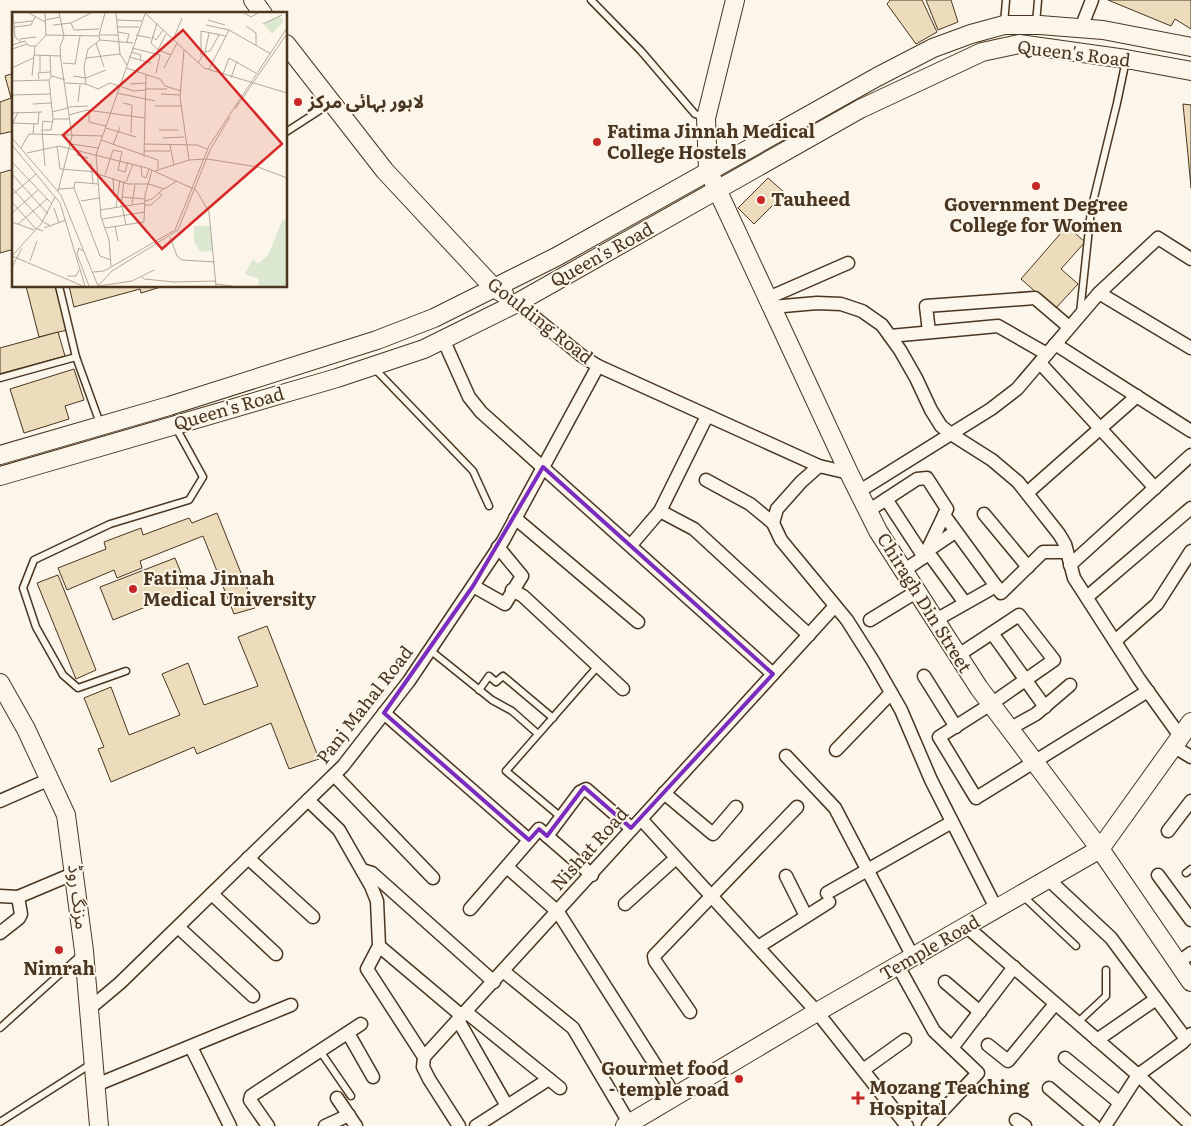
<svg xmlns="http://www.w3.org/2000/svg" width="1191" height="1126" viewBox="0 0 1191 1126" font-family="Literata,'Noto Sans Arabic',serif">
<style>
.building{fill:#ecdcbc;stroke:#4a3520}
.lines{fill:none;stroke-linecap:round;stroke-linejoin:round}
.lane-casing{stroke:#4a3520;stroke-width:9}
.street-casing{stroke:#4a3520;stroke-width:15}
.secondary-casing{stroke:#4a3520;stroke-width:20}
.lane{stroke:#fbf6e9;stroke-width:6}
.street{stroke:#fbf6e9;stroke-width:12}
.secondary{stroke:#fbf6e9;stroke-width:18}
.marked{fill:none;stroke:#7b2cbf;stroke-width:4;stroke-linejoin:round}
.poi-dot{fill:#c62828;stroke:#fbf6e9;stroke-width:2}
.labels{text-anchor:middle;stroke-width:4;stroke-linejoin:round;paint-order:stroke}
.street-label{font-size:18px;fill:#4a3520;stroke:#fbf6e9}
.poi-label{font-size:18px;font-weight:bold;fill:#4a3520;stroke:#fbf6e9;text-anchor:start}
.inset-road{fill:none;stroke:#b4a999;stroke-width:1}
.view{fill:#d62828;fill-opacity:0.15;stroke:#d62828;stroke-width:2.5}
.inset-edge{fill:none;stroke:#4a3520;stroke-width:2.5}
</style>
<rect width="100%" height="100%" fill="#fbf6e9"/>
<!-- building -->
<g class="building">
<path d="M890 0H922L937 32 916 44 887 4Z"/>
<path d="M926 0H951L958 22 938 30Z"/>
<path d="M1108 0H1191V29L1175 19 1171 26Z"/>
<path d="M14 73V131L0 134V102L11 98 5 76Z"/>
<path d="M1183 104 1191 105V188L1188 155Z"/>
<path d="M14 169V249L0 253V173Z"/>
<path d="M768 178 785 193 754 224 738 208Z"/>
<path d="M1067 226 1085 242 1061 269 1078 284 1055 309 1021 279Z"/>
<path d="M26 286H55L67 330 39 337Z"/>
<path d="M69 286H164L141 293 140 289 74 307Z"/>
<path d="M58 332 65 356 0 374V348Z"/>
<path d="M74 369 84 400 65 406 69 419 24 433 10 389Z"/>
<path d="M217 513 255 608 234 614 203 536 140 561 142 568 117 578 114 570 67 590 58 568 106 549 104 542 141 528 143 535 189 518 192 523Z"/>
<path d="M175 558 188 590 113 620 100 587Z"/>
<path d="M58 575 96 670 76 679 37 583Z"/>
<path d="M267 626 319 759 289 769 271 723 197 754 194 747 111 782 98 749 104 747 84 698 111 687 129 735 180 715 162 674 188 663 204 705 258 686 238 637Z"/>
</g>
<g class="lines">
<defs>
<g id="lane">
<path d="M591 0 641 51 695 114 704 117"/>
<path d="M1004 24 1006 0"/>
<path d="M1036 24 1038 0"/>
<path d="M286 132 331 103"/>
<path d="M59 286 76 357"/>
<path d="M1080 313 1091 210 1117 103 1126 60"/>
<path d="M374 368 473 471 489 506"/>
<path d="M0 378 76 357 101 426"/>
<path d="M430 650 492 700 512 711 538 734"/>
<path d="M126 671 78 688 63 675 36 627 23 588 34 560 110 524 189 500 203 477 175 426"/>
<path d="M479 690 489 676 496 682 503 676 553 718"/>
<path d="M562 818 506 771 598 666"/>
<path d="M1186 873 1191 869"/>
<path d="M1023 896 1076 946"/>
<path d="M1077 1023 1106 996V970"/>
<path d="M0 1028 82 954"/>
<path d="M320 1051 351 1096"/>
<path d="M0 1122 91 1064"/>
</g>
<g id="street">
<path d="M1081 28 1092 0"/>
<path d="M1099 293 1191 348"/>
<path d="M768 298 848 263"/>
<path d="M517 303 582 356 598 366 819 466 849 473"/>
<path d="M772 307 817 303 841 304 862 311 882 325 900 350 916 378 931 410 941 426 951 434 992 460 1018 482 1059 534 1065 544 1074 578 1139 679 1180 736"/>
<path d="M929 332 926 306 1035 298 1069 327"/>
<path d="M890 336 998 326 1047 354"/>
<path d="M443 339 469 397 481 412 773 674"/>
<path d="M1055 344 1191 431"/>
<path d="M1040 363 1155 488"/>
<path d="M819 466 801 482 777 509 773 523 781 540 847 620 873 661 901 710 931 780 997 910"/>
<path d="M706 480 750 504 773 523"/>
<path d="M858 492 991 409 1017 389 1099 293 1158 238 1191 259"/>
<path d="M1027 493 1137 396"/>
<path d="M886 499 924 557"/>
<path d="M660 511 694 529 809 635"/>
<path d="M868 511 917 479 927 478 947 509 924 557 903 571"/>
<path d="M984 514 1028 567"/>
<path d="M944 515 1001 593 1043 552H1067"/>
<path d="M515 518 638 622"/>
<path d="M955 532 927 551 965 603"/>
<path d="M631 545 660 511 707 416"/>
<path d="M1070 565 1191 455"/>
<path d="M473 586 505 604 522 576 498 547"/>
<path d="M512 590 523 596 623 689"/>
<path d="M1087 597 1191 508"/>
<path d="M870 620 916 592"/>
<path d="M934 621 996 586"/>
<path d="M992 633 1045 707"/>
<path d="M1115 641 1157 604 1191 551"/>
<path d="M957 656 1019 615 1054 660 991 704 939 737 976 798 1148 691"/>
<path d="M924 676 956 727"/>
<path d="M384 713 529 840"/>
<path d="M1009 729 1036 714 1070 685"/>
<path d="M1173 746 1191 757"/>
<path d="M836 750 891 693"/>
<path d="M786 756 835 808 913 957"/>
<path d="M334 775 433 878"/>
<path d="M664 793 713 834 736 807"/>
<path d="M308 800 339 830 371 886 377 901 379 946 367 969 424 1057"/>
<path d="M0 801 50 779"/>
<path d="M641 819 817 1012 907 1126"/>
<path d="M1168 831 1191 801"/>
<path d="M547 836 580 792 586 789 631 828"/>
<path d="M248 858 313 917"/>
<path d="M507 867 558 912 675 1096"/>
<path d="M362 870 372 873 494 982"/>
<path d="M1158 875 1191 920"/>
<path d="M786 876 806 916"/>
<path d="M1048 879 1111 938 1186 1039"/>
<path d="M827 893 952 822"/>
<path d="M212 894 276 954"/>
<path d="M0 896 18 897 75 873"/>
<path d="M625 904 676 858"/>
<path d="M470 909 539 829 592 875"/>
<path d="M178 927 253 996"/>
<path d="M967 927 1138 1075 1191 1125"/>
<path d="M0 933 19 918 21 914 18 897"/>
<path d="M379 946 462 1016"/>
<path d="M758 947 829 902"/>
<path d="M1178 963 1191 953"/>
<path d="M898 966 934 1031 978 1073 928 1126"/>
<path d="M503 971 573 1028 631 1126"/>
<path d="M945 982 980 1012"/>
<path d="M89 1009 120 983 343 766 409 681 503 541 598 366"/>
<path d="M466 1012 560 1088"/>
<path d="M690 1012 655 961 654 956 797 807"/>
<path d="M458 1020 507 1106"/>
<path d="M348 1033 373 1077"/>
<path d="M1097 1040 1156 999"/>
<path d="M988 1045 1008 1061 1055 1004"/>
<path d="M191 1047 230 1126"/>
<path d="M952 1048 1014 967"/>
<path d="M1065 1058 1120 1103"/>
<path d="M863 1070 905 1040"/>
<path d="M96 1085 291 1005"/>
<path d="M1049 1088 1094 1126"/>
<path d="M337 1098 356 1126"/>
<path d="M1016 1120 1025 1126"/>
<path d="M268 1126 250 1100 251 1096 361 1024"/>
<path d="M325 1126 349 1115"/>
<path d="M459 1126 429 1079 423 1067 424 1057 835 606"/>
<path d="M476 1126 549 1079"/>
<path d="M1105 1126 1138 1075 1182 1043 1191 1034"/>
</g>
<g id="secondary">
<path d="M253 0 263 14"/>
<path d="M735 0 706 118 708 170 849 473 878 531 979 688 1100 849 1191 982"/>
<path d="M286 44 385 171 494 288 504 294"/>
<path d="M0 455 169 406 377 340 434 318 556 257 877 77 933 48 971 34 1004 25H1040L1103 30 1191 47"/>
<path d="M0 476 337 378 424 349 517 303 860 109 982 52 1019 44 1126 59 1191 71"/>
<path d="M0 683 26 729 66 815 84 951 99 1126"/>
<path d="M625 1126 817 1012 1100 849 1191 722"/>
</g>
</defs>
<!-- lane casing -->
<use href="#lane" class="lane-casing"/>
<!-- street casing -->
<use href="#street" class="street-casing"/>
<!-- secondary casing -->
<use href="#secondary" class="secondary-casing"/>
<!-- lane -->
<use href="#lane" class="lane"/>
<!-- street -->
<use href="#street" class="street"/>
<!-- secondary -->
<use href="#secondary" class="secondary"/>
</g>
<!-- marked area -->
<path class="marked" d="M543 467 773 674 631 828 584 787 547 836 539 829 529 840 384 713 473 586Z"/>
<!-- markers -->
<g class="poi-dot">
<circle cx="298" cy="102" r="5"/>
<circle cx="597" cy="142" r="5"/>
<circle cx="1036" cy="186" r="5"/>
<circle cx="761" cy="200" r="5"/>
<circle cx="133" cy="589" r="5"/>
<circle cx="59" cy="950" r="5"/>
<circle cx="739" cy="1079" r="5"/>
<path d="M855.5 1090.5h5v5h5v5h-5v5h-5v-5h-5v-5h5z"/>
</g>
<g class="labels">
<!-- street labels -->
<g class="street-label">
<text transform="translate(1074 54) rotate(7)" y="6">Queen's Road</text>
<text transform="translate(602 255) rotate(-29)" y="6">Queen's Road</text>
<text transform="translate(540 321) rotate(38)" y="6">Goulding Road</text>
<text transform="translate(229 409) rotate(-16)" y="6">Queen's Road</text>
<text transform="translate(924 603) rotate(58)" y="6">Chiragh Din Street</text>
<text transform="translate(365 705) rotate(-52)" y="6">Panj Mahal Road</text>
<text transform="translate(590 849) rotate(-48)" y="6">Nishat Road</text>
<text transform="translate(78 897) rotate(83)" y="6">مزنگ روڈ</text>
<text transform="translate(930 948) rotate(-30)" y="6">Temple Road</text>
</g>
<!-- poi labels -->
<g class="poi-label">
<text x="308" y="108">لاہور بہائی مرکز</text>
<text x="607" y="138">Fatima Jinnah Medical<tspan x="607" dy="21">College Hostels</tspan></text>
<text x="771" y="206">Tauheed</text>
<text x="1036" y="211" text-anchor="middle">Government Degree<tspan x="1036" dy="21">College for Women</tspan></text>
<text x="143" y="585">Fatima Jinnah<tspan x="143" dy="21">Medical University</tspan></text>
<text x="59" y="975" text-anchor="middle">Nimrah</text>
<text x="729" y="1075" text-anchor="end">Gourmet food<tspan x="729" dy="21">- temple road</tspan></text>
<text x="869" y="1094">Mozang Teaching<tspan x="869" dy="21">Hospital</tspan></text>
</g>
</g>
<!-- overview -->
<g transform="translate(12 12)">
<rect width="275" height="275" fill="#fbf6e9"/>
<path d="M268 4 272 9 260 22 252 12ZM271 207 275 208V274H246L247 267 233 262 241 247 246 252 256 243ZM182 214H199L201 239 188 240 182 229Z" fill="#dce7d0"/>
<path class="inset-road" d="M1 1 3 25 9 30M17 1 33 10M33 1 34 23M93 1 87 23H106M104 1 108 42 115 53M133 1 192 56 275 81M232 1 239 5 246 1M33 8 48 5M105 8 130 9M196 8 213 13M2 11 20 9M59 11 62 18 87 17M145 11 139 31 146 38M251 12 270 3M41 13 59 11 79 1M194 13 217 18 259 42M234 14 244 21V33M2 15 19 13 23 5M106 15H127M106 20 117 22 115 30M154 22 146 38 159 43M124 23 139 26M140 24 144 28 151 18M8 27 24 25M161 28 170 6M84 31 92 55M0 33 13 29 17 34H24L34 23 87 24 88 28 121 31M120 36 148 43 144 61M0 37 15 32M172 38 168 85 177 148M119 40 129 43 128 48M193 40 198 39 207 23M22 43 49 44M189 43V19L214 24 217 18M38 44 39 65M117 45 139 51M74 46 108 42M51 51 63 52 68 24M186 51 193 40 197 21M0 56 21 46M114 56 148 67 153 74 169 79M152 56 165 31M197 57 214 24M28 60V43M211 62 217 46 244 61M20 64 23 34M61 64 74 66 94 58M219 66 225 49M27 67 26 61 38 60M0 69 37 68M53 71 74 72 86 77 98 71 122 79 134 78M74 72 72 55 76 37 88 28M118 72 134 71M134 77H155M105 81 143 89M149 82 168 83M0 83 38 82M66 90 68 73M111 91 120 93 119 121M21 92 39 91M143 94H169M56 95 76 94M223 97 274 23M77 98V110L94 114M6 100 1 111 26 112 27 100M40 100 56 96M0 101 30 100M57 103 75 98 133 106M41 107H58M40 110 31 109 30 118H39L41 107 37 68 40 64 53 68M94 116 124 125M30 118 33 154M147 118H166M21 122 91 124M0 126 49 183 86 274M151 126 172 125M89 128 146 148V157M59 132 87 136M133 132 185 133 195 137M0 133 48 191 73 274M101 133 108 115M158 133 162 153M45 134 48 157 86 160M9 136 17 122H21L22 111M66 139 65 143 76 146M132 139H158M15 141 47 134 135 156 184 178 197 200 204 274M132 145 134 63M0 150 40 192M79 151 81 171M129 154 130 164 134 166 137 157M143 159 177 148 195 147 246 155 275 166M0 162 36 202M86 162 116 172H137L152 177 165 169M93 163 101 138 110 140 106 158 113 160 116 150M101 166 102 184H105M114 170 121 152M86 172 63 170 62 176 88 244 99 248M0 176 31 210 39 214M47 177 62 176M46 179 60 124 49 49 48 35 52 24 47 1M0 183 24 162M110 185 133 187M69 189 87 186M133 189 140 187 151 177M0 190 23 216 31 219M120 192 123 173M133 193H139L150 183 147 181M109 194 112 169M110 194 114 213M104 195 108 168M42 196 47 211M88 198 133 191M0 201 26 178M90 207 133 200M0 210 22 218M6 212 35 187M103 214 106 229M32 216 54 208M93 216 132 210 133 183 140 158M158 225 165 244 170 248 203 250M71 239 67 236 65 242 77 274M0 244 29 212 43 185M0 244 71 274M18 249 25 229M99 254 97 228 89 205 84 143 133 2M0 255 10 236M81 260 92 259 163 218 197 134 275 16M55 264H64L67 258M129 264 132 267 162 270 204 269M204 272 220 274M86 274 100 259 166 218 198 138 218 105M87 274 120 269 142 258"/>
<path class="view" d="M171 18 270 132 150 237 51 123Z"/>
<rect width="275" height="275" class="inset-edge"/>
</g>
</svg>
